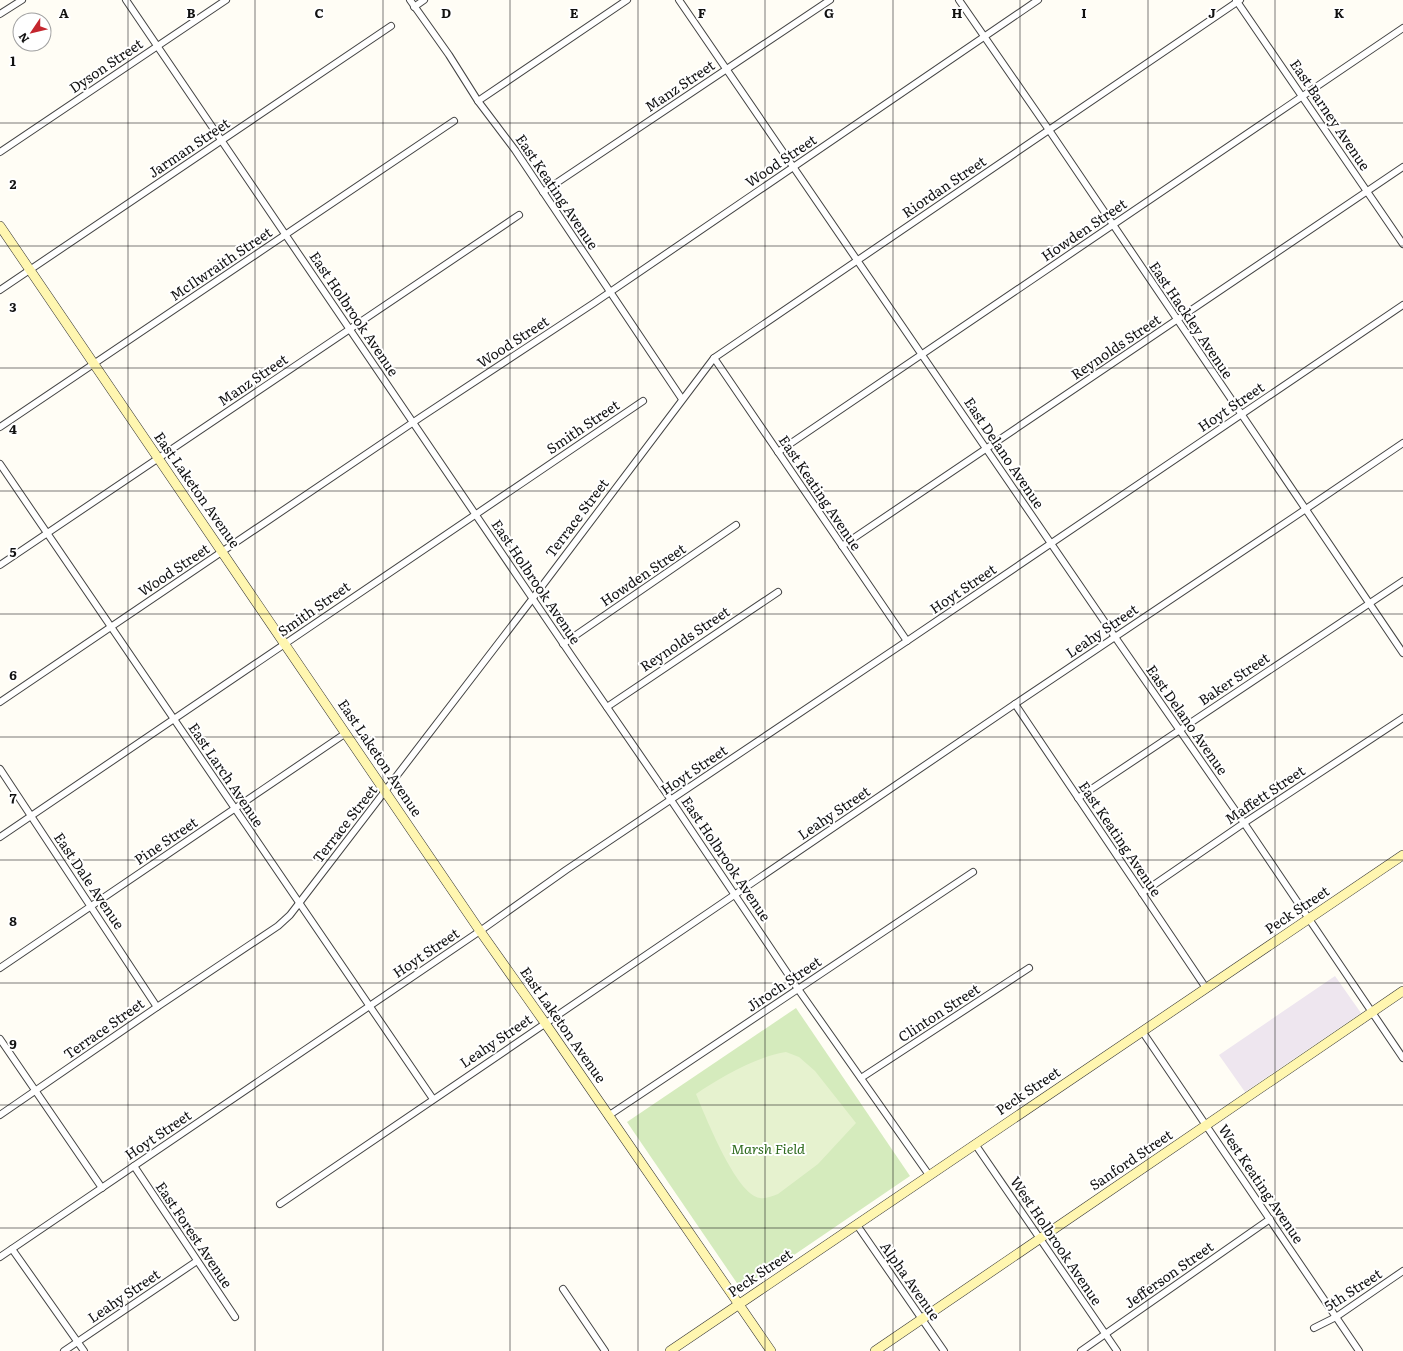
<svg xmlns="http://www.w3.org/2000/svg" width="1403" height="1351" viewBox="0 0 1403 1351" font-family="Literata,serif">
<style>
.industrial{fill:#eee6ef}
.green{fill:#d5ebbd}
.pitch{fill:#e6f2cf}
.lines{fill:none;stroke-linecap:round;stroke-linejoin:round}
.street-casing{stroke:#444;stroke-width:8}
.secondary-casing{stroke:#333;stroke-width:10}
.street{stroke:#fff;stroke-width:6}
.secondary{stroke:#fff6b0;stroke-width:9}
.grid{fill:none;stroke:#111;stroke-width:1;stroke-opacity:0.55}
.labels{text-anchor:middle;stroke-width:4;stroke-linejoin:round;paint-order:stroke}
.street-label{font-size:14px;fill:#111;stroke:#fff}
.park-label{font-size:14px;font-style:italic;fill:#2f6b1f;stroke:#fff}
.grid-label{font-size:13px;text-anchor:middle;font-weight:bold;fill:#111;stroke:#fff;stroke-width:4;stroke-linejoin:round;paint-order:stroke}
</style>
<rect width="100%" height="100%" fill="#fffdf5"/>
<!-- industrial -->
<path class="industrial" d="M1335 976 1361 1013 1245 1092 1219 1055Z"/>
<!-- green -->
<path class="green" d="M796 1008 910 1176 744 1289H741L627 1122Z"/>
<!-- pitch -->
<path class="pitch" d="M786 1052 799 1057 815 1071 856 1123 818 1164 778 1194C772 1196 766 1199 760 1198 736 1195 705 1115 696 1094 719 1078 758 1056 786 1052Z"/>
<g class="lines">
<defs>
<g id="street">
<path d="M126 0 573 658 671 800 798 989 929 1175"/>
<path d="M410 0 449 55 478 101 515 150 682 399"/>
<path d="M679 0 1115 637 1244 823 1403 1058"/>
<path d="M959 0 1049 130 1403 653"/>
<path d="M1236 0 1403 244"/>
<path d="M414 7 424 0"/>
<path d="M0 14 22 0"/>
<path d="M478 101 627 0"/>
<path d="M0 152 226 0"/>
<path d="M543 192 830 0"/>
<path d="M0 290 391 26"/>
<path d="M714 358 907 641"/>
<path d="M0 427 454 121"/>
<path d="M778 452 1403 28"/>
<path d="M0 464 433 1099"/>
<path d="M842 546 1403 167"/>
<path d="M0 565 519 215"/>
<path d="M563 644 736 525"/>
<path d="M0 702 421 417 594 303 1038 0"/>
<path d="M1015 704 1206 988"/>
<path d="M607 707 778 592"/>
<path d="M0 769 157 1007"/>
<path d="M1078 798 1403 581"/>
<path d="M0 837 643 401"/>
<path d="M1142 893 1244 823 1403 718"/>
<path d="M0 968 346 733"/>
<path d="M1142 1031 1359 1351"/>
<path d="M0 1039 102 1188"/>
<path d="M861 1078 1029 968"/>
<path d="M0 1115 157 1007 278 926 290 915 533 598 714 358 1240 0"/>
<path d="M608 1116 973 872"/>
<path d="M975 1144 1117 1351"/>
<path d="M134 1166 235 1317"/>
<path d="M280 1204 1015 704 1297 515 1403 443"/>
<path d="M857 1225 944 1351"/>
<path d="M12 1249 84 1351"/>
<path d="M0 1257 480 931 566 870 907 641 1403 305"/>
<path d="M563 1289 605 1351"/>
<path d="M1314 1328 1336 1317 1403 1271"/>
<path d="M64 1351 197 1261"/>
<path d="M1081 1351 1270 1219"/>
</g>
<g id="secondary">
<path d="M0 226 480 931 545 1023 771 1351"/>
<path d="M670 1351 1403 855"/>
<path d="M875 1351 1403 991"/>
</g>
</defs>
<!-- street casing -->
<use href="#street" class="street-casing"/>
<!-- secondary casing -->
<use href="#secondary" class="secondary-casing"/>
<!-- street -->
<use href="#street" class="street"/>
<!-- secondary -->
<use href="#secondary" class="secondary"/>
</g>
<!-- grid -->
<path class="grid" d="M128 0V1351M255 0V1351M383 0V1351M510 0V1351M638 0V1351M765 0V1351M893 0V1351M1020 0V1351M1148 0V1351M1275 0V1351M0 123H1403M0 246H1403M0 368H1403M0 491H1403M0 614H1403M0 737H1403M0 860H1403M0 983H1403M0 1105H1403M0 1228H1403"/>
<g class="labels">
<!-- street labels -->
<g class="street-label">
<text transform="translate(106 66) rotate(-34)" y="5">Dyson Street</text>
<text transform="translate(680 86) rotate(-34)" y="5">Manz Street</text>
<text transform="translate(1330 115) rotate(56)" y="5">East Barney Avenue</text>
<text transform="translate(189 148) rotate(-34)" y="5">Jarman Street</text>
<text transform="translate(781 161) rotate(-34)" y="5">Wood Street</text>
<text transform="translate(944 187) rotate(-34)" y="5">Riordan Street</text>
<text transform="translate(557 192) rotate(56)" y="5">East Keating Avenue</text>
<text transform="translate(1084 230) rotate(-34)" y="5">Howden Street</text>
<text transform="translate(221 264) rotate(-34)" y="5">McIlwraith Street</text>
<text transform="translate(354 314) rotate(56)" y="5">East Holbrook Avenue</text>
<text transform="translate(1191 320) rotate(56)" y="5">East Hackley Avenue</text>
<text transform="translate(513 342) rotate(-33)" y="5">Wood Street</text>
<text transform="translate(1116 347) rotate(-34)" y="5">Reynolds Street</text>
<text transform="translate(253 380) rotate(-34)" y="5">Manz Street</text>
<text transform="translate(1231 407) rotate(-34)" y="5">Hoyt Street</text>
<text transform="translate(583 427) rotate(-34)" y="5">Smith Street</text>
<text transform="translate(1004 453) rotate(56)" y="5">East Delano Avenue</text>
<text transform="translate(197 490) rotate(55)" y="5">East Laketon Avenue</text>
<text transform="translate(820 493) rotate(56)" y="5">East Keating Avenue</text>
<text transform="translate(577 518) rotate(-53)" y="5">Terrace Street</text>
<text transform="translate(174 570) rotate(-34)" y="5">Wood Street</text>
<text transform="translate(643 575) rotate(-34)" y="5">Howden Street</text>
<text transform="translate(536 582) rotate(56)" y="5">East Holbrook Avenue</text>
<text transform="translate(963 589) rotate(-34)" y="5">Hoyt Street</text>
<text transform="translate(314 609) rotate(-35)" y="5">Smith Street</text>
<text transform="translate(1102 631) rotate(-34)" y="5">Leahy Street</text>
<text transform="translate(685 639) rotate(-34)" y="5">Reynolds Street</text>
<text transform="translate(1234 679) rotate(-34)" y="5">Baker Street</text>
<text transform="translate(1187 720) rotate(55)" y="5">East Delano Avenue</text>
<text transform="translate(380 758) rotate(56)" y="5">East Laketon Avenue</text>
<text transform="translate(694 770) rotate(-34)" y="5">Hoyt Street</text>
<text transform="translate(226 775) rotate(56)" y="5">East Larch Avenue</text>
<text transform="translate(1265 795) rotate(-34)" y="5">Maffett Street</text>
<text transform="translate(834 813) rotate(-34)" y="5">Leahy Street</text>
<text transform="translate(345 824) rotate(-52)" y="5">Terrace Street</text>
<text transform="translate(1120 839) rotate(56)" y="5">East Keating Avenue</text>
<text transform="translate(166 841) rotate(-34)" y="5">Pine Street</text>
<text transform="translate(726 859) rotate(56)" y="5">East Holbrook Avenue</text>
<text transform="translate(89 881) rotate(56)" y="5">East Dale Avenue</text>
<text transform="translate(1297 910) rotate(-34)" y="5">Peck Street</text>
<text transform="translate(426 953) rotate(-34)" y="5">Hoyt Street</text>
<text transform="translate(784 984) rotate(-34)" y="5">Jiroch Street</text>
<text transform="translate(939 1013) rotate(-33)" y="5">Clinton Street</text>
<text transform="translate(563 1025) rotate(55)" y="5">East Laketon Avenue</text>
<text transform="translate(104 1029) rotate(-35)" y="5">Terrace Street</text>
<text transform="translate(496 1041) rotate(-34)" y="5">Leahy Street</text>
<text transform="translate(1028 1091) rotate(-34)" y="5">Peck Street</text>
<text transform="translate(158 1135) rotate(-34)" y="5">Hoyt Street</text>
<text transform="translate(1131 1160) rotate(-34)" y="5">Sanford Street</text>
<text transform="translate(1261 1184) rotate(56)" y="5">West Keating Avenue</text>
<text transform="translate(194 1235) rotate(56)" y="5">East Forest Avenue</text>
<text transform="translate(1056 1241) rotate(56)" y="5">West Holbrook Avenue</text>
<text transform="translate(760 1273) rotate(-34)" y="5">Peck Street</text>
<text transform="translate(1169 1275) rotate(-35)" y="5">Jefferson Street</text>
<text transform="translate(910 1281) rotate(55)" y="5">Alpha Avenue</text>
<text transform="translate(1353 1290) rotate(-33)" y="5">5th Street</text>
<text transform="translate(124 1296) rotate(-34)" y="5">Leahy Street</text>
</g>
<!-- park labels -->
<g class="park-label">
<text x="768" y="1154">Marsh Field</text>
</g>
</g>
<g class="grid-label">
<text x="64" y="18">A</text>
<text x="191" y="18">B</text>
<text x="319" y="18">C</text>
<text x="446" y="18">D</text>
<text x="574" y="18">E</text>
<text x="702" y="18">F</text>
<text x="829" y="18">G</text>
<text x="957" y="18">H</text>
<text x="1084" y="18">I</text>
<text x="1212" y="18">J</text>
<text x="1339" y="18">K</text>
<text x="13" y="66">1</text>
<text x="13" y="189">2</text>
<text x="13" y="312">3</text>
<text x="13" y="434">4</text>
<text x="13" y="557">5</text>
<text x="13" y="680">6</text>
<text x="13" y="803">7</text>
<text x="13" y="926">8</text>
<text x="13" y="1049">9</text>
</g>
<!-- north arrow -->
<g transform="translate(32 32) rotate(235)"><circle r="19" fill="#ffffff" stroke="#a0a0a0"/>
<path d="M0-3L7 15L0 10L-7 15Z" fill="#c4262e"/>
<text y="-6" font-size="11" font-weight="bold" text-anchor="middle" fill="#111111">N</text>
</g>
</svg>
